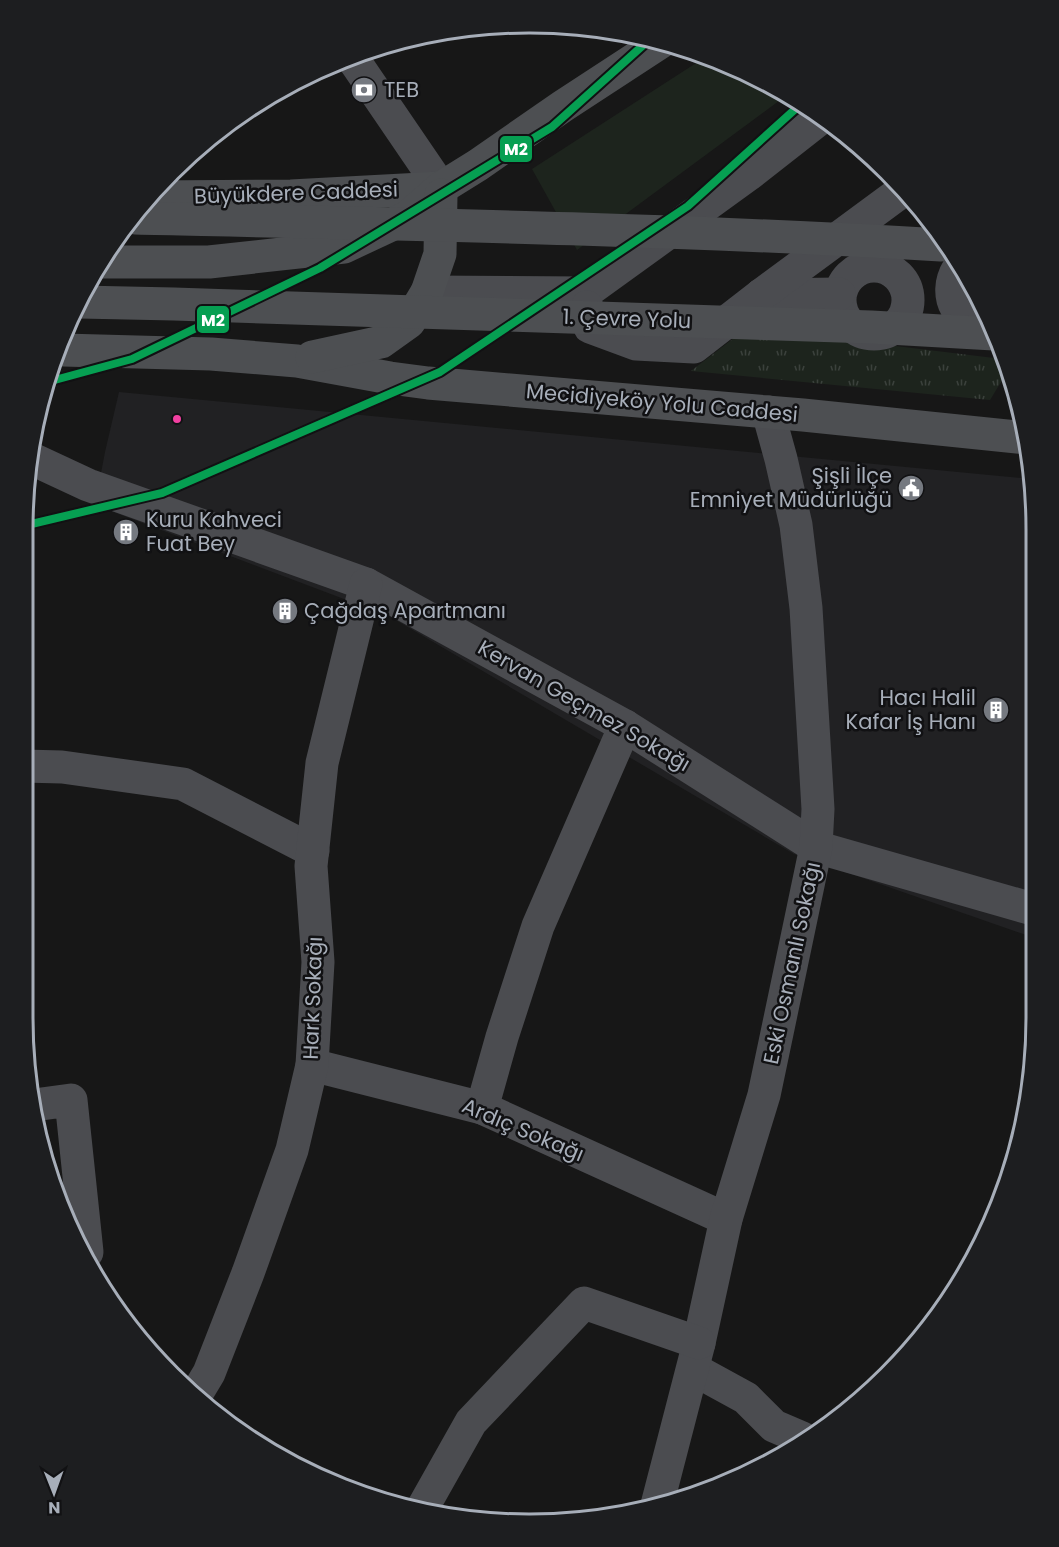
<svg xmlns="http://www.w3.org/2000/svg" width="1059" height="1547" viewBox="0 0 1059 1547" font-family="Poppins,sans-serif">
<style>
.built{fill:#212123}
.grass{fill:url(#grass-tufts)}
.park{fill:#1d241d}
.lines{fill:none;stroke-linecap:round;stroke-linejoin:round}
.minor{stroke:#4b4c50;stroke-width:33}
.major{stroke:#4d4f52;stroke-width:33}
.highway-bridge{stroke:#4d4f52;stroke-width:33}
.metro-1-casing{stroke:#111113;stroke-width:12}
.metro-1{stroke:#069f52;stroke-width:8}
.bus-dot{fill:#f240a1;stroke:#111113;stroke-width:2}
.labels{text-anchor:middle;stroke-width:5;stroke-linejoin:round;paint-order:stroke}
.poi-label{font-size:21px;fill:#a7aeb9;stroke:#111113;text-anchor:start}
.street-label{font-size:21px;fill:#a7aeb9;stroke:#111113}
.rim{fill:none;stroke:#a7aeb9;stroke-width:3}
.line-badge{stroke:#111113;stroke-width:2}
.badge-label{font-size:16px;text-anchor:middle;font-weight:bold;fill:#fff}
</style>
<defs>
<pattern id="grass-tufts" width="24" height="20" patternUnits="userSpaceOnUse" patternTransform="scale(1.5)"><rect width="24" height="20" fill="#1d241d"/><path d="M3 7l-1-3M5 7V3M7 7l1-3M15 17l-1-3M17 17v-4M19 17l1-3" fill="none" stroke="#3b413c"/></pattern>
</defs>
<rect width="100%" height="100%" fill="#171717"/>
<!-- built -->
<path class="built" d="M119 392 1032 479 1036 529V890L1029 936 794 854 389 616 95 505 105 452Z"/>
<!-- grass -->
<path class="grass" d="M747 328 1002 359 1007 372 990 400 691 371Z"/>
<!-- park -->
<path class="park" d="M707 56 724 61 787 95 577 250 532 169Z"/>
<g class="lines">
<!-- minor -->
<g class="minor">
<path d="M351 56 441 188"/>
<circle cx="874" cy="300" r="34"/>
<path d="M958 269C942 295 958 327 991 324"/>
<path d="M427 292 585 293 748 175 822 117"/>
<path d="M761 295 839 294"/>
<path d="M587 307 590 327 636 344 694 347 761 295 902 191"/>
<path d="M30 458 88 485 366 584 625 726 816 847 1036 910"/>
<path d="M23 766 62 767 183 784 313 851"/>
<path d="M312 1065 482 1108 726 1219"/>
<path d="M34 1105 71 1100 87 1252"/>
<path d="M482 1108 502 1037 538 926 625 726"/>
<path d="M693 1369 746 1398 774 1426 802 1438"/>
<path d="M194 1398 209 1373 248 1273 292 1150 312 1065 318 962 311 866 322 763 366 584"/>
<path d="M657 1505 699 1343 726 1219 764 1095 816 847 818 809 806 608 796 525 781 459 768 412"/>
<path d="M422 1509 471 1422 584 1303 699 1343"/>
</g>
<!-- major -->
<g class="major">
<path d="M151 197 291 196 441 188"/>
<path d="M101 262H209L344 247 408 217 441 188 478 165 563 106 661 42"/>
<path d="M63 350 211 354 297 361 390 378 428 383 803 415 1027 438"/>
<path d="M312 357 381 342 409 322 427 292 440 254 441 195"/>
</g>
<!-- highway-bridge -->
<g class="highway-bridge">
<path d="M135 218C404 224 673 229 941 245"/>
<path d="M80 302 174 304 871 327 994 334"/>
</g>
<defs>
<g id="metro-1">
<path d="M51 381 132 359 320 268 552 127 650 39"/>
<path d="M23 526 162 493 440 372 688 206 802 103"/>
</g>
</defs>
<!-- metro-1 casing -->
<use href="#metro-1" class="metro-1-casing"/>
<!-- metro-1 -->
<use href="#metro-1" class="metro-1"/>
</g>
<!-- icons -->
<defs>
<symbol id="bank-disc" viewBox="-11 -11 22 22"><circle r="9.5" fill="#757980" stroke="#111113"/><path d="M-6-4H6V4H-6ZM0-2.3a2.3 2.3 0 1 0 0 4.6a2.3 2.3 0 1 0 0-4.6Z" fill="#fff"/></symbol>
<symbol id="civic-disc" viewBox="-11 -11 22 22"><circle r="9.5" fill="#757980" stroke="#111113"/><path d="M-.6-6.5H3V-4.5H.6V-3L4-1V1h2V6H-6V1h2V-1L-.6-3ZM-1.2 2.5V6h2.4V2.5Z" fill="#fff"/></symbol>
<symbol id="building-disc" viewBox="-11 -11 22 22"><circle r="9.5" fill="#757980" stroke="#111113"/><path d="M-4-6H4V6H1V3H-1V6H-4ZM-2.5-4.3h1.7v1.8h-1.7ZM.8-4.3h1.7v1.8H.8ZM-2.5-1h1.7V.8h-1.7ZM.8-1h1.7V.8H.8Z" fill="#fff"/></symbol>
</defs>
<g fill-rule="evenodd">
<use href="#bank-disc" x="349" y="75" width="30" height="30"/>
<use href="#civic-disc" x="896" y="473" width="30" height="30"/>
<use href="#building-disc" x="111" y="517" width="30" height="30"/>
<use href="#building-disc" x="270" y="596" width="30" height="30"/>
<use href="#building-disc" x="981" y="695" width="30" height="30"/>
</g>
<!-- markers -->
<circle class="bus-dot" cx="177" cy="419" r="5"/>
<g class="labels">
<!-- poi labels -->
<g class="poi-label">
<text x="384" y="97">TEB</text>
<text x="892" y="483" text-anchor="end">Şişli İlçe<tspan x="892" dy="24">Emniyet Müdürlüğü</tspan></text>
<text x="146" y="527">Kuru Kahveci<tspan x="146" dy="24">Fuat Bey</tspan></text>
<text x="304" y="618">Çağdaş Apartmanı</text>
<text x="976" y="705" text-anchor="end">Hacı Halil<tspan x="976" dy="24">Kafar İş Hanı</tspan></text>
</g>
<!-- street labels -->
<g class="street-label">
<text transform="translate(296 193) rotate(-2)" y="7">Büyükdere Caddesi</text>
<text transform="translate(627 319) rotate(2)" y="7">1. Çevre Yolu</text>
<text transform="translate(662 403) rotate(5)" y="7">Mecidiyeköy Yolu Caddesi</text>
<text transform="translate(584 706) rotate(30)" y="7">Kervan Geçmez Sokağı</text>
<text transform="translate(792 963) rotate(-78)" y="7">Eski Osmanlı Sokağı</text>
<text transform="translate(313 998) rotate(-88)" y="7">Hark Sokağı</text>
<text transform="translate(523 1130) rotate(23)" y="7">Ardıç Sokağı</text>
</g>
</g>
<!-- crop -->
<path d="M0 0H1059V1547H0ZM529 33H530A496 496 0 0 1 1026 529V1018A496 496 0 0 1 530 1514H529A496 496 0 0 1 33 1018V529A496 496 0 0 1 529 33Z" fill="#1d1e20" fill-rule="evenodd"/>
<path class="rim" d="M529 33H530A496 496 0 0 1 1026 529V1018A496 496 0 0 1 530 1514H529A496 496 0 0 1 33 1018V529A496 496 0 0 1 529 33Z"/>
<g class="line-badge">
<rect x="499" y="135" width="34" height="28" rx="6" fill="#069f52"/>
<rect x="196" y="305" width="34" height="29" rx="6" fill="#069f52"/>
</g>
<g class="badge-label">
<text x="516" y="155">M2</text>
<text x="213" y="326">M2</text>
</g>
<!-- north arrow -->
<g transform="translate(54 1493) rotate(179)" stroke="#111113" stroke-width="4.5" paint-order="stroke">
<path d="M0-4.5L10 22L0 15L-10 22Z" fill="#a7aeb9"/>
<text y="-9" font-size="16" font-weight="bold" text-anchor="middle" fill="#a7aeb9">N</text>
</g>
</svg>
